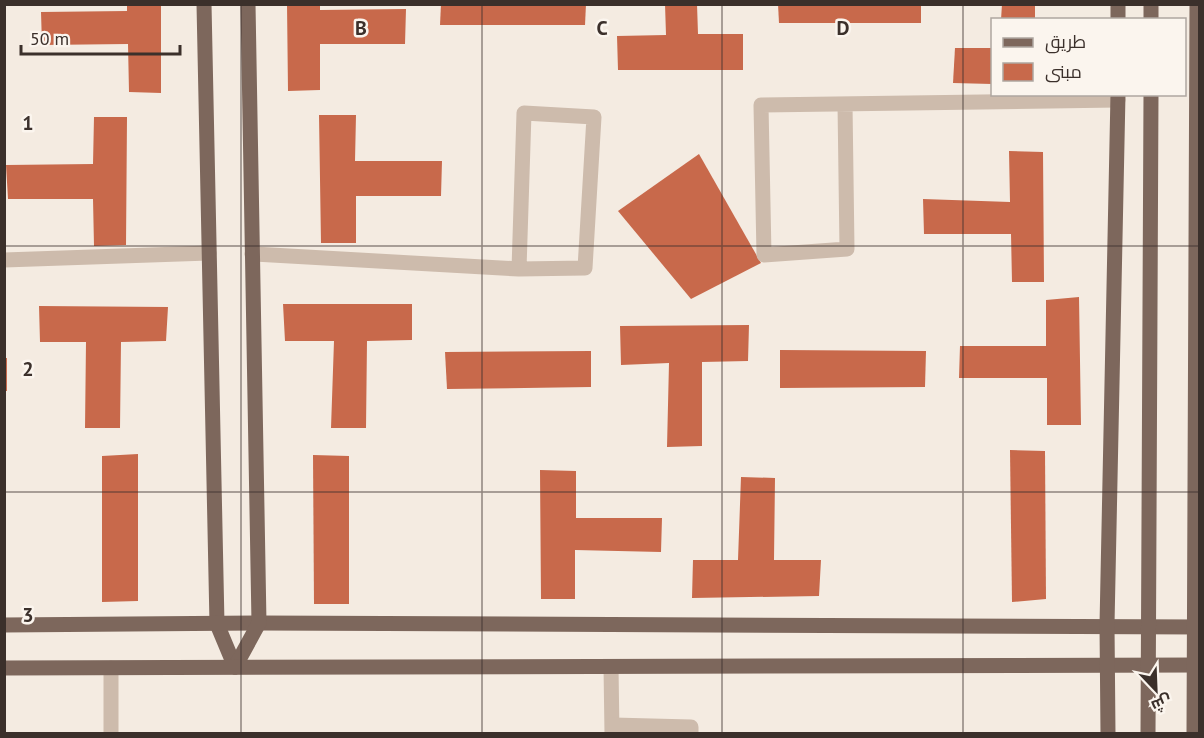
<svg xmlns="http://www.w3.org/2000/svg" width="1204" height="738" viewBox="0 0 1204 738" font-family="'PT Sans',Cairo,sans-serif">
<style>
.building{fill:#c8694b}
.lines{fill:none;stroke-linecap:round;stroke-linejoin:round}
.minor{stroke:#cdbbac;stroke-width:15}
.major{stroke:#7d675c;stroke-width:15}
.grid{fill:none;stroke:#3b302b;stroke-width:1.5;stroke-opacity:0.55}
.grid-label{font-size:20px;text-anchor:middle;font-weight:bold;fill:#3b302b;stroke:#fbf5ee;stroke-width:5;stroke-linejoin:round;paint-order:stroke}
</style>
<rect width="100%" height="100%" fill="#f4ebe1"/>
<!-- building -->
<g class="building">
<path d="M127 4H161V93L129 92 128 44 42 45 41 12 127 11Z"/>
<path d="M287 4H320V10L406 9 405 44H320V90L288 91Z"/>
<path d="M441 4H586L585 25H440Z"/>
<path d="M665 4H697L698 34H743V70H618L617 36 666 35Z"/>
<path d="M778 4H921V23H779Z"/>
<path d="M1002 4H1035V20H1001Z"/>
<path d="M955 48H992V84L953 83Z"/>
<path d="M319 115H356L355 161H442L441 196H356V243H321Z"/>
<path d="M94 117H127L126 245 94 246 93 199H8L6 165 93 164Z"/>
<path d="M1009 151 1043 152 1044 282H1012L1011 234H924L923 199 1010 202Z"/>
<path d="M699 154 761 263 691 299 618 211Z"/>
<path d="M1079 297 1081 425H1047V378H959L960 346H1046V300Z"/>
<path d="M283 304H412V340L367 341 366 428H331L334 341H285Z"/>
<path d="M39 306 168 307 166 341 121 342 120 428H85L86 342H40Z"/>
<path d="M749 325 748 361 702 362V446L667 447 669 363 621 365 620 326Z"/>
<path d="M780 350 926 351 925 387 780 388Z"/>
<path d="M591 351V387L447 389 445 352Z"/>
<rect x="4" y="358" width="3" height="33"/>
<path d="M1010 450 1045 451 1046 599 1012 602Z"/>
<path d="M138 454V601L102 602V456Z"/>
<path d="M313 455 349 456V604H314Z"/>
<path d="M540 470 576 471V518H662L661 552 575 550V599H541Z"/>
<path d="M741 477 775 478 774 560H821L819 596 692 598 693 560H738Z"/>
</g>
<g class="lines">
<!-- minor -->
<g class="minor">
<path d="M845 104 847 249 764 255 761 105 1118 100"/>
<path d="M252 254 519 269 585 268 594 117 524 113 519 269"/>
<path d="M4 260 209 253"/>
<path d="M611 667 612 734"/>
<path d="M111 668V734"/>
<path d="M613 725 691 727V734"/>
</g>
<!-- major -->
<g class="major">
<path d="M204 4 217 624 235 667"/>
<path d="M1118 4V20"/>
<path d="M1151 20V4"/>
<path d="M4 625 259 623 1200 627"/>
<path d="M235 667 259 623 248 4"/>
<path d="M4 668 1200 665"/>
<path d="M1108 734 1107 625 1118 94"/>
<path d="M1148 734 1151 94"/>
<path d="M1194 734 1197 4"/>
</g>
</g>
<!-- grid -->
<path class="grid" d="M241 4V734M482 4V734M722 4V734M963 4V734M4 246H1200M4 492H1200"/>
<g class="grid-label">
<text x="361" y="35">B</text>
<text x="602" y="35">C</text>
<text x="843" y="35">D</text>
<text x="28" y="130">1</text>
<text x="28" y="376">2</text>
<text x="28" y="622">3</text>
</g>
<!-- border -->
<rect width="1204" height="738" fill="none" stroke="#3b302b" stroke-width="12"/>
<!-- legend -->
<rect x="991" y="18" width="195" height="78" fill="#fbf5ee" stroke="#aea6a0" stroke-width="1.5"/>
<rect x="1003" y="38" width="30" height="9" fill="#7d675c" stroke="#aea6a0" stroke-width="1.5"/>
<text x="1045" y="48" font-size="18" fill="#3b302b">طريق</text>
<rect x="1003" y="63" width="30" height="18" fill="#c8694b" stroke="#aea6a0" stroke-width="1.5"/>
<text x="1045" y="78" font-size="18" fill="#3b302b">مبنى</text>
<!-- north arrow -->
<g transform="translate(1156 690) rotate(157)" stroke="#fbf5ee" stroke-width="4.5" paint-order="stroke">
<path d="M0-4.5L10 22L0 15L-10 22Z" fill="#3b302b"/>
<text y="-9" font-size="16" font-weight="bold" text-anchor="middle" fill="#3b302b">ش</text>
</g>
<!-- scale -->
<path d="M21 45v9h159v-9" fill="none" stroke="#3b302b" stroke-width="3"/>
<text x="30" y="45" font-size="18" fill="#3b302b" stroke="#fbf5ee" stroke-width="4.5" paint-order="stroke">50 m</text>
</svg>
